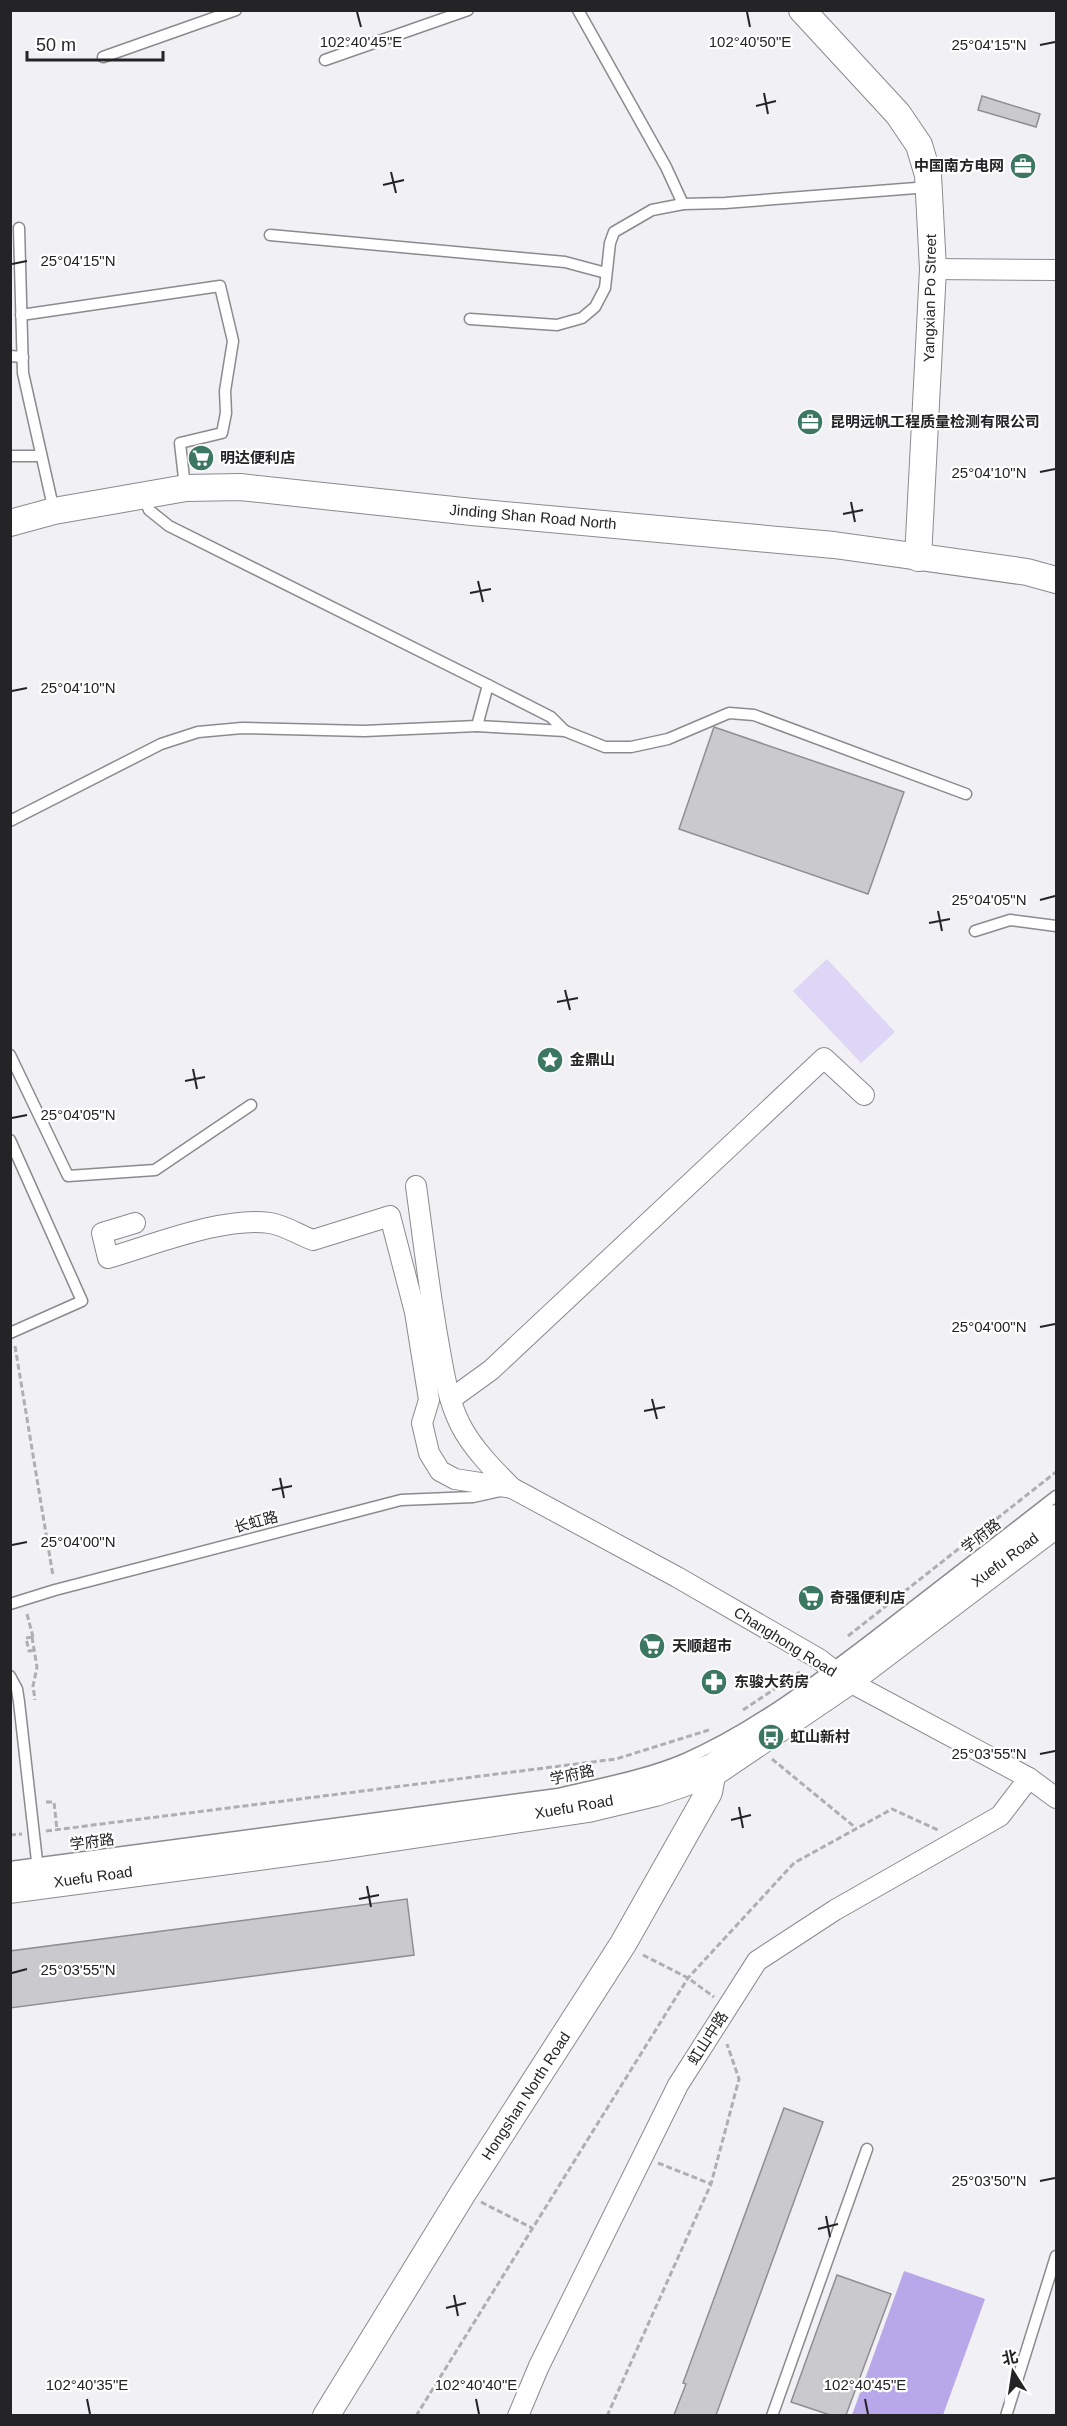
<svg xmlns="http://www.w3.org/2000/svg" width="1067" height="2426" viewBox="0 0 1067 2426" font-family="Arial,'Noto Sans SC',sans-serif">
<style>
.green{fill:#ddd6f6}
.forest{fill:#b8a7e9}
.building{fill:#cac9cd;stroke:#8f8e91;stroke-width:1.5}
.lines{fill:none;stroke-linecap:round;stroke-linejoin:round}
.service-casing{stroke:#8b8a8e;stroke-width:13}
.minor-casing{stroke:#8b8a8e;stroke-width:22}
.tertiary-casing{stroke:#8b8a8e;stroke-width:28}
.primary-casing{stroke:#8b8a8e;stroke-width:34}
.path{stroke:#afaeb1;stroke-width:3;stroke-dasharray:6 3;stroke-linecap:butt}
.service{stroke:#fff;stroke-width:10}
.minor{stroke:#fff;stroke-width:20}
.tertiary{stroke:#fff;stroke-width:26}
.primary{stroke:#fff;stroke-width:32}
.path-bridge{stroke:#afaeb1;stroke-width:3;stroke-dasharray:6 3;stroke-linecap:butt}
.ticks{fill:none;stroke:#242325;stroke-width:2}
.labels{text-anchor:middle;stroke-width:4.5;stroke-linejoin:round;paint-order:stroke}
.poi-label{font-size:15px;font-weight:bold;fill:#242325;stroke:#fff;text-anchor:start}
.street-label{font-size:15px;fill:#242325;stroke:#fff}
.ticks-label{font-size:15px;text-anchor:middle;fill:#242325;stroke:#fff;stroke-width:4.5;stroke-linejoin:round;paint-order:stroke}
</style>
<rect width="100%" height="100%" fill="#f1f0f4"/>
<!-- green -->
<path class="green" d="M827 959 895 1032 861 1063 793 991Z"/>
<!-- forest -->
<path class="forest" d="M904 2271 985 2299 943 2415H852Z"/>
<!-- building -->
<g class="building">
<path d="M982 96 1040 114 1036 127 978 110Z"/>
<path d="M714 727 904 792 868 894 679 829Z"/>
<path d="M407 1899 414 1955 10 2008V1951Z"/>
<path d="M784 2108 823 2122 716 2415H674L686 2384 683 2383Z"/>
<path d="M837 2275 891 2294 846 2415H830L791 2402Z"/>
</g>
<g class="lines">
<defs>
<g id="service">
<path d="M578 10 666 167 683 204"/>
<path d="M103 57 236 10"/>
<path d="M325 60 468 10"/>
<path d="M19 228 23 373 54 511"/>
<path d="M270 235 565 262 606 273"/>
<path d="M21 315 220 286 233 341 225 391 226 413 222 433 180 443 185 487"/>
<path d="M470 319 557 325 582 318 595 307 605 288 610 243 614 232 652 210 683 204 725 203 929 187"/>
<path d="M10 356 23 357"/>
<path d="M10 456H41"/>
<path d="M488 685 551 717 565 731"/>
<path d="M477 726 565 731 605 747H631L668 739 729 713 754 715 966 794"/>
<path d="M10 821 161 744 198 732 242 728 364 731 477 726 488 685 169 526 149 510 143 496"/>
<path d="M975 931 1010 920 1056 926"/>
<path d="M10 1055 68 1176 155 1170 251 1105"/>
<path d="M10 1140 82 1301 10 1333"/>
<path d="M10 1604 55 1590 401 1500 473 1497 500 1491"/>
<path d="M10 1676 17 1689 19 1702 38 1870"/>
<path d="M10 1867 558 1794C600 1784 645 1776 685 1759 758 1727 824 1675 887 1627 943 1583 1000 1540 1056 1496"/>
<path d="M772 2416 867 2149"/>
<path d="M1006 2416 1056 2256"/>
</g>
<g id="minor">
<path d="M933 269 1056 270"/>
<path d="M416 1186C423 1237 429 1289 438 1340 443 1368 447 1398 460 1424 472 1448 493 1469 512 1488L677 1577 819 1659 846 1680 1029 1778 1056 1798"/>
<path d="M135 1223 102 1233 108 1258C153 1245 224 1216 270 1223 284 1225 299 1235 313 1240L390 1216 415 1312 429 1400 422 1423 429 1453 440 1471 455 1479 512 1488"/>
<path d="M451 1399 491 1370 824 1058 864 1095"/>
<path d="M518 2416 539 2366 678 2085 757 1961 835 1910 1000 1816 1029 1778"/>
</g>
<g id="tertiary">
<path d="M802 10 898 114 919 145 928 175 933 269 918 558"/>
<path d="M10 523 54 511 186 488 240 487 472 512 834 545 1027 572 1056 580"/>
<path d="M326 2416 463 2193 623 1944 709 1792 713 1770"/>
</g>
<path id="primary" d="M10 1887 333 1844 588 1806 655 1790 713 1770 846 1680 1056 1521"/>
</defs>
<!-- service casing -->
<use href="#service" class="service-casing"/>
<!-- minor casing -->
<use href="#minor" class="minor-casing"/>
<!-- tertiary casing -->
<use href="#tertiary" class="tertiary-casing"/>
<!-- primary casing -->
<use href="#primary" class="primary-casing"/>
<!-- path -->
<g class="path">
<path d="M15 1346 53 1576"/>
<path d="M27 1614 33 1637"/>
<path d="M848 1636 1056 1472"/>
<path d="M32 1637 37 1667 33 1686 35 1700"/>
<path d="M743 1710 800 1672"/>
<path d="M772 1759 856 1828"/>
<path d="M46 1802H54L57 1830"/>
<path d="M46 1831 616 1759 712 1729"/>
<path d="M10 1835 22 1834"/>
<path d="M643 1955 688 1978 714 1997"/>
<path d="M658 2163 711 2184"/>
<path d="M481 2202 532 2228"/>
<path d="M416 2416 688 1978 794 1863 892 1809 938 1830"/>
<path d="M607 2416 711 2184 739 2079 727 2044"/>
</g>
<!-- service -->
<use href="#service" class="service"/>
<!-- minor -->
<use href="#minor" class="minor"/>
<!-- tertiary -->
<use href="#tertiary" class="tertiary"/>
<!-- primary -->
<use href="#primary" class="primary"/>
<!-- path-bridge -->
<path class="path-bridge" d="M32 1637 26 1638 29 1651 36 1650"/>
</g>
<!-- ticks -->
<path class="ticks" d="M357 12 361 27M747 12 750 27M1040 45 1055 42M764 93 768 114M756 106 776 101M391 172 396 193M383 185 404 180M12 264 27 261M1040 472 1055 469M851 502 855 522M843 514 863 510M478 581 483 602M470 593 491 589M12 691 27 688M1040 900 1055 896M938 911 942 931M929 923 950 919M565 990 570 1010M557 1002 578 998M193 1069 197 1089M185 1081 205 1077M12 1118 27 1115M1040 1327 1055 1324M652 1399 657 1419M644 1411 665 1407M280 1478 284 1498M272 1490 292 1486M12 1545 27 1542M1040 1754 1055 1751M739 1807 743 1828M731 1820 751 1815M367 1886 371 1907M359 1899 379 1895M12 1973 27 1969M1040 2181 1055 2178M826 2216 830 2237M818 2229 838 2224M454 2295 458 2316M446 2308 466 2303M87 2399 90 2414M476 2399 479 2414M865 2399 868 2414"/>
<!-- icons -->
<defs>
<symbol id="office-disc" viewBox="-11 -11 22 22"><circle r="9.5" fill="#3c7761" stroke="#fff"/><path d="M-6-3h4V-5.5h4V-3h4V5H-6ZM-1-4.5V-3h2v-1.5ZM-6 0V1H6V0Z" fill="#fff"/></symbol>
<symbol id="supermarket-disc" viewBox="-11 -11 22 22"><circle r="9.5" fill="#3c7761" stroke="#fff"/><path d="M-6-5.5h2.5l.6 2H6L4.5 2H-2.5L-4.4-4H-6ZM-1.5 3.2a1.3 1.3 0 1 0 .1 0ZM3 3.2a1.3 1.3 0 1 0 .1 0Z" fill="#fff"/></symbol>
<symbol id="sight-disc" viewBox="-11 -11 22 22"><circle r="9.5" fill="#3c7761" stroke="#fff"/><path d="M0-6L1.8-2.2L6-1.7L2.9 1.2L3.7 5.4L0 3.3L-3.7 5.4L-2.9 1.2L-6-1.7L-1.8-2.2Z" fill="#fff"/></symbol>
<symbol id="pharmacy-disc" viewBox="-11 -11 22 22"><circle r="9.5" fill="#3c7761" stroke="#fff"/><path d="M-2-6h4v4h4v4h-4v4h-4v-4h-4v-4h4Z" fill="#fff"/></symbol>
<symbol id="bus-disc" viewBox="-11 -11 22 22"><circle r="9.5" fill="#3c7761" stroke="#fff"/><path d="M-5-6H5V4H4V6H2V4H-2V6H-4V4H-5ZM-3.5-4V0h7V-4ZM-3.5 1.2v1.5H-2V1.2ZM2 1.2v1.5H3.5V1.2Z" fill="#fff"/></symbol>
</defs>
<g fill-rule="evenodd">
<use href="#office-disc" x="1008" y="151" width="30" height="30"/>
<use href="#office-disc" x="795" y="407" width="30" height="30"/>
<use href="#supermarket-disc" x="186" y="443" width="30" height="30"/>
<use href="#sight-disc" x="535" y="1045" width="30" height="30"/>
<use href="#supermarket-disc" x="796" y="1583" width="30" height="30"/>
<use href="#supermarket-disc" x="637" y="1631" width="30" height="30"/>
<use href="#pharmacy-disc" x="699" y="1667" width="30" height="30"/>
<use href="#bus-disc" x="756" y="1722" width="30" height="30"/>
</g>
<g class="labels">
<!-- poi labels -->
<g class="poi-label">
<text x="1004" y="171" text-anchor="end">中国南方电网</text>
<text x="830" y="427">昆明远帆工程质量检测有限公司</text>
<text x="220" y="463">明达便利店</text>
<text x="570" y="1065">金鼎山</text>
<text x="830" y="1603">奇强便利店</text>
<text x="672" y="1651">天顺超市</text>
<text x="734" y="1687">东骏大药房</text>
<text x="790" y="1742">虹山新村</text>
</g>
<!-- street labels -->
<g class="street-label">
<text transform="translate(930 298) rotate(-89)" y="5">Yangxian Po Street</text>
<text transform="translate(533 517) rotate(5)" y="5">Jinding Shan Road North</text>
<text transform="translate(256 1522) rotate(-15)" y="5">长虹路</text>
<text transform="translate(981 1536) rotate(-38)" y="5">学府路</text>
<text transform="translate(1005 1560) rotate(-37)" y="5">Xuefu Road</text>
<text transform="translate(785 1642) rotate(32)" y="5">Changhong Road</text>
<text transform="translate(572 1775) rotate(-12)" y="5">学府路</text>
<text transform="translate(574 1807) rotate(-10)" y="5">Xuefu Road</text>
<text transform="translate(92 1842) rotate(-7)" y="5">学府路</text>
<text transform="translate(93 1877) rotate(-8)" y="5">Xuefu Road</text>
<text transform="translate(708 2038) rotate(-57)" y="5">虹山中路</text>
<text transform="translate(526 2096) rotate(-57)" y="5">Hongshan North Road</text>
</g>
</g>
<g class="ticks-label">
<text x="361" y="47">102°40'45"E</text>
<text x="750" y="47">102°40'50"E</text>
<text x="989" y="50">25°04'15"N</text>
<text x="78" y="266">25°04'15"N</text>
<text x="989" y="478">25°04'10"N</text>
<text x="78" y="693">25°04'10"N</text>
<text x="989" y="905">25°04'05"N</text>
<text x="78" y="1120">25°04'05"N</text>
<text x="989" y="1332">25°04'00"N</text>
<text x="78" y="1547">25°04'00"N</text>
<text x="989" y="1759">25°03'55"N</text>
<text x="78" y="1975">25°03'55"N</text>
<text x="989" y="2186">25°03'50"N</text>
<text x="87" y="2390">102°40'35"E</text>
<text x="476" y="2390">102°40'40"E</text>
<text x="865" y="2390">102°40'45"E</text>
</g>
<!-- border -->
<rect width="1067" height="2426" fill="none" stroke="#242325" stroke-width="24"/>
<!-- north arrow -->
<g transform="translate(1013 2372) rotate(348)" stroke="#ffffff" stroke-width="4.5" paint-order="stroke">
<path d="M0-4.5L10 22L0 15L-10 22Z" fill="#242325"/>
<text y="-9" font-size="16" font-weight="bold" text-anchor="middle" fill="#242325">北</text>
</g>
<!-- scale -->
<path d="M27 51v9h136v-9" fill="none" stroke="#242325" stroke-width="3"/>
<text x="36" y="51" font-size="18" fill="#242325" stroke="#ffffff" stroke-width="4.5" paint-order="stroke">50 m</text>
</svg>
